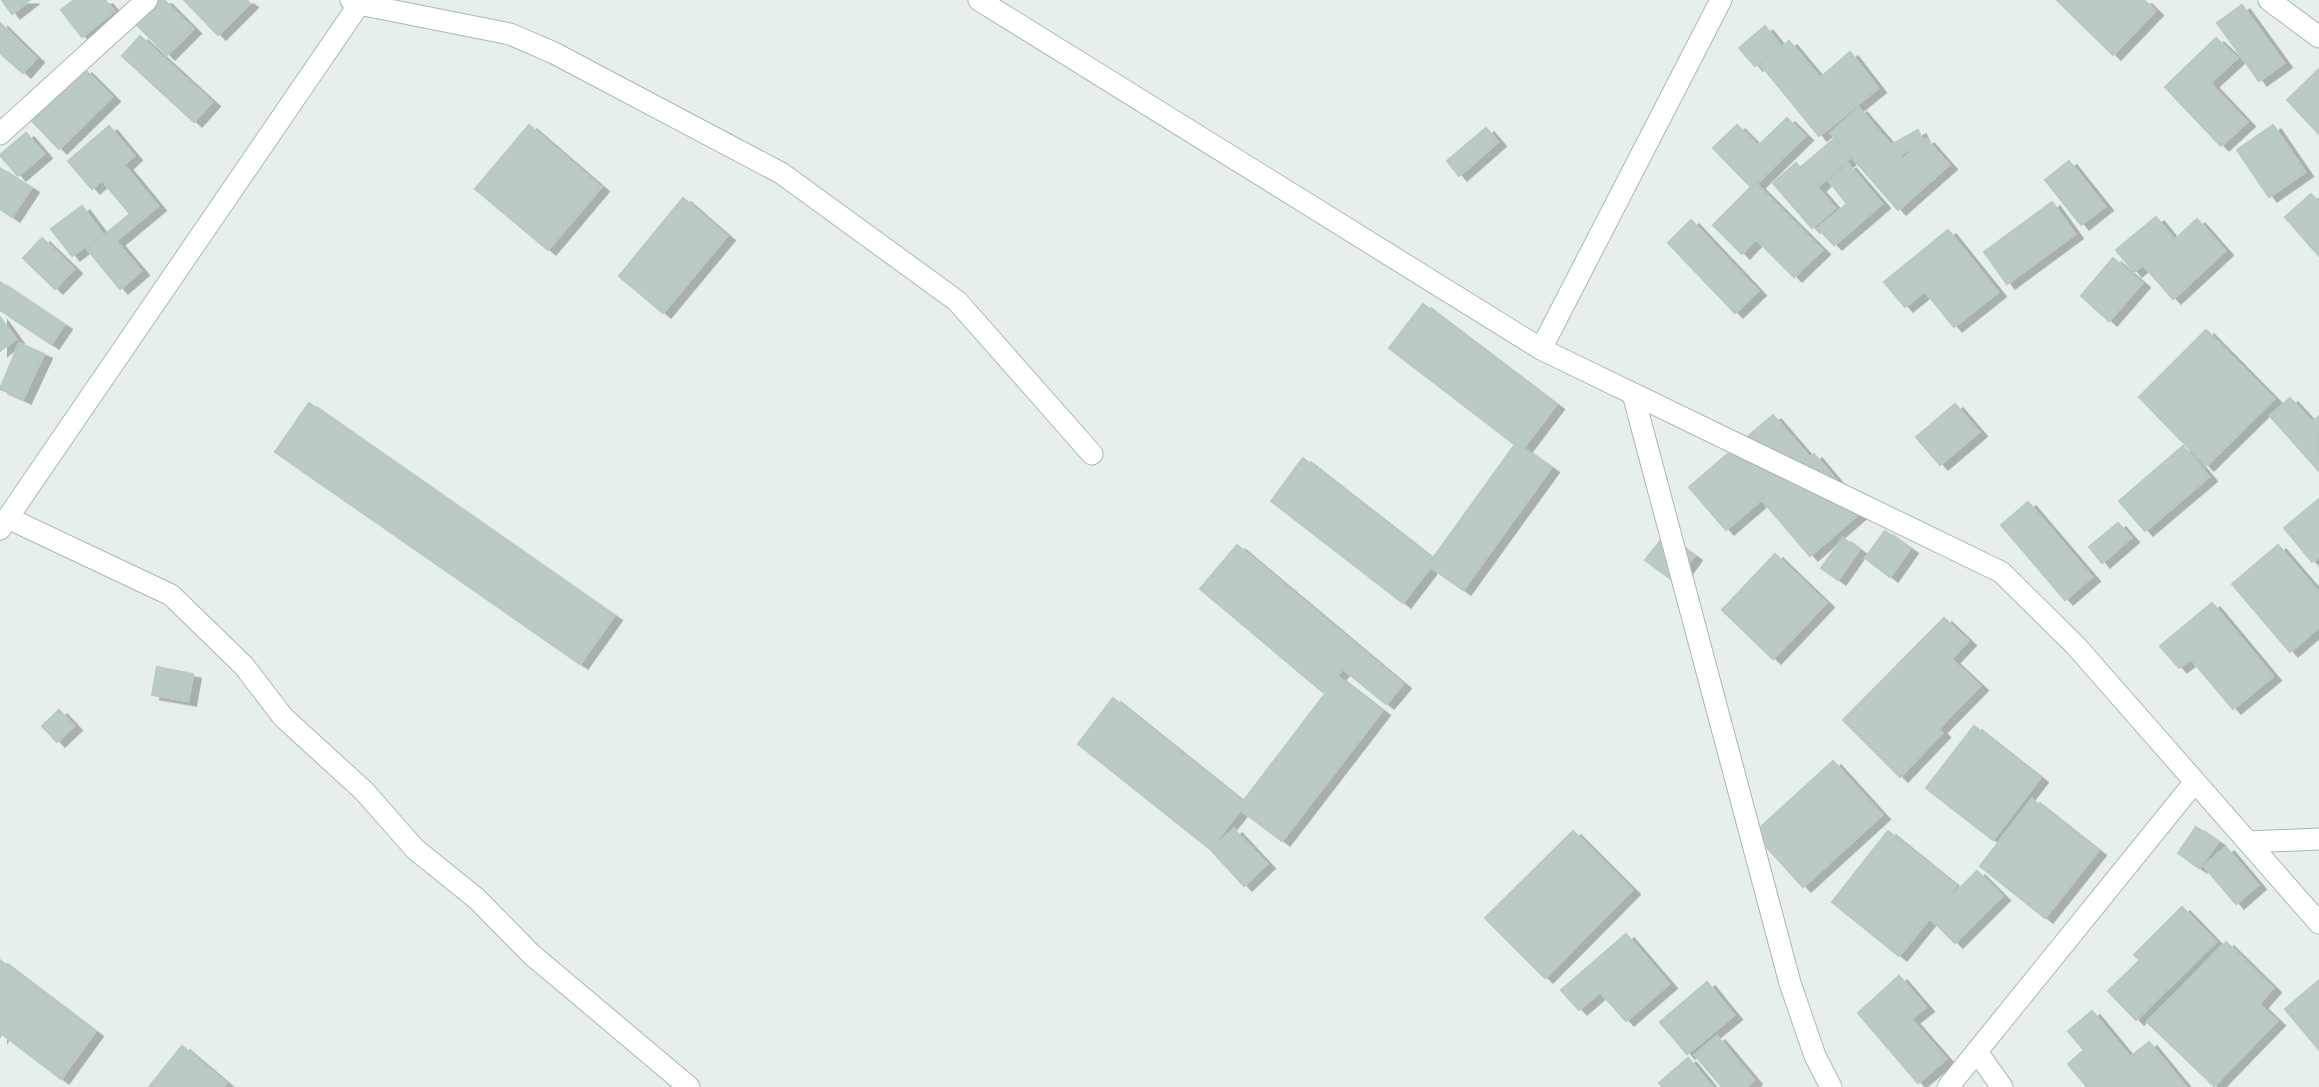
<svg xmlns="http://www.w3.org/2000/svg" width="2319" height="1087" viewBox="0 0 2319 1087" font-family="'Fira Sans',sans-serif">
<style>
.building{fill:#bbcac4;stroke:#b8c9c2;stroke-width:2;filter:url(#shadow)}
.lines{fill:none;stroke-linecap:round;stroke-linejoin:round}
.street-casing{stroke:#a8b8b2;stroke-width:23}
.secondary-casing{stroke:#a4bbb3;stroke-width:23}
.street{stroke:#fff;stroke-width:21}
.secondary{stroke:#fff;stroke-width:21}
</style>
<defs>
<filter id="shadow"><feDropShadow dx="8" dy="4.5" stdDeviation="0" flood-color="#0004"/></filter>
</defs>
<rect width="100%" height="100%" fill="#e6efeb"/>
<!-- building -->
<g class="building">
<path d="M2 0H30L12 14Z"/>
<path d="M74 0H105L114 11 82 37 61 10Z"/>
<path d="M157 0H164L193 29 167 55 135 23Z"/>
<path d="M184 0H246L250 3 218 35Z"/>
<path d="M2057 0H2144L2155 11 2113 55Z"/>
<path d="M2242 5 2284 63 2259 81 2217 23Z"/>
<path d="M0 23 36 58 23 73 0 53Z"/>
<path d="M1765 26 1780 45 1755 66 1739 48Z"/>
<path d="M140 36 212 102 194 122 122 56Z"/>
<path d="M2216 38 2237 58 2210 83 2247 122 2221 146 2165 87Z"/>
<path d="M1789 41 1820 78 1850 52 1878 88 1819 136 1761 65Z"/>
<path d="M84 69 112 97 59 149 32 121Z"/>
<path d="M2319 69V134L2287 100Z"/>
<path d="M1859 108 1903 159 1926 139 1949 165 1898 210 1831 133Z"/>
<path d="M1787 118 1805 136 1752 188 1713 148 1737 125 1758 146Z"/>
<path d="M529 125 601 187 548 250 475 189Z"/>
<path d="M2273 125 2305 172 2269 197 2237 150Z"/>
<path d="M109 126 134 156 124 165 158 206 116 241 141 271 120 289 87 249 130 214 102 180 92 189 68 161Z"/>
<path d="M1486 128 1498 142 1459 176 1447 161Z"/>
<path d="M1918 130 1923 141 1899 155 1893 144Z"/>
<path d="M26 133 44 154 18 176 0 155Z"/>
<path d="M1835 138 1851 157 1818 186 1801 167Z"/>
<path d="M2069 161 2105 206 2081 225 2045 180Z"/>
<path d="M1796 163 1835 208 1812 228 1773 183Z"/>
<path d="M1848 164 1882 204 1834 245 1818 228 1847 204 1829 181Z"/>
<path d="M0 168 31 188 12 217 0 209Z"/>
<path d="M1755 183 1822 250 1794 277 1756 239 1742 254 1713 225Z"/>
<path d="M2311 194 2319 203V256L2285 217Z"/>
<path d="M683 198 727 236 663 313 619 276Z"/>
<path d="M2052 202 2075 234 2007 284 1984 252Z"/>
<path d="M82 206 102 233 72 256 51 229Z"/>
<path d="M2156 217 2174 239 2134 272 2116 250Z"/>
<path d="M2197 219 2225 251 2173 299 2145 267Z"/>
<path d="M1691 220 1758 291 1735 313 1668 243Z"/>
<path d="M1948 230 1998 292 1954 327 1925 291 1905 307 1884 282Z"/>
<path d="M42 238 74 269 55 289 23 258Z"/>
<path d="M2113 258 2142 283 2109 321 2081 296Z"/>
<path d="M0 282 64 325 51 344 0 310Z"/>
<path d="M1423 304 1556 405 1522 450 1389 348Z"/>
<path d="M0 317 16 339 0 351Z"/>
<path d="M2206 330 2274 399 2206 466 2139 397Z"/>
<path d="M19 343 44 354 23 399 0 389Z"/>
<path d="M2290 398 2312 422 2319 416 2318 470 2270 416Z"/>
<path d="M309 403 614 616 580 664 275 452Z"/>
<path d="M1955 404 1979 432 1940 465 1916 437Z"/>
<path d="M1773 415 1810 458 1726 530 1689 487Z"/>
<path d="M1516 443 1551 468 1463 590 1428 565Z"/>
<path d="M2183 446 2209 477 2145 531 2119 501Z"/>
<path d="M1814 454 1862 511 1810 556 1761 499Z"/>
<path d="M1303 458 1435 561 1403 603 1271 501Z"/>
<path d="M2319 499V557L2312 562 2284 528Z"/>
<path d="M2028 502 2092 577 2065 600 2001 525Z"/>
<path d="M2118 523 2131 538 2102 563 2089 547Z"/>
<path d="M1885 531 1910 549 1890 577 1865 558Z"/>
<path d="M1665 535 1694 556 1675 582 1645 560Z"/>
<path d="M1843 538 1859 550 1838 580 1821 568Z"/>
<path d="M1237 545 1403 684 1386 704 1343 669 1323 692 1200 589Z"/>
<path d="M2278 545 2319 593V627L2290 652 2232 584Z"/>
<path d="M1775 554 1826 603 1773 659 1722 610Z"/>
<path d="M2212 603 2273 676 2233 709 2191 659 2179 668 2160 646Z"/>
<path d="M1944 618 1968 641 1951 659 1980 686 1938 729 1942 733 1900 777 1843 720Z"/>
<path d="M157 667 193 674 188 701 152 695Z"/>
<path d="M1338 677 1382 711 1282 841 1238 808Z"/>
<path d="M1113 698 1245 804 1210 849 1078 744Z"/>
<path d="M59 710 74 726 57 742 42 726Z"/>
<path d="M1974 726 2040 778 1993 840 1926 788Z"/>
<path d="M1833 761 1882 815 1803 887 1754 833Z"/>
<path d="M2032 799 2098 851 2045 918 1980 866Z"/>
<path d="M2196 827 2218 842 2199 868 2178 853Z"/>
<path d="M1234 829 1267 864 1244 886 1211 850Z"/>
<path d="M1573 831 1632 890 1545 978 1485 918Z"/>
<path d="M1888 831 1956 886 1899 956 1832 902Z"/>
<path d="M2226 847 2258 885 2236 904 2204 866Z"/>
<path d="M1977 871 2002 896 1955 943 1930 918Z"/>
<path d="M2182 907 2216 942 2136 1020 2108 991 2140 960 2134 955Z"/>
<path d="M1626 934 1669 984 1626 1021 1600 992 1579 1010 1561 990Z"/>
<path d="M2226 942 2273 988 2259 1004 2277 1021 2214 1086 2147 1022Z"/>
<path d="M0 960 95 1032 61 1079 2 1034 0 1037Z"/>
<path d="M1899 976 1926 1007 1911 1019 1946 1059 1918 1083 1858 1013Z"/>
<path d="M2319 980V1050L2285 1009Z"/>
<path d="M1707 982 1734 1015 1687 1054 1660 1022Z"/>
<path d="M2092 1011 2130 1057 2149 1042 2186 1087H2087L2068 1064 2084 1050 2068 1031Z"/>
<path d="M1717 1036 1754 1080 1746 1087H1722L1695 1055Z"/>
<path d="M182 1046 226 1083 222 1087H149Z"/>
<path d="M1688 1058 1712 1087H1662L1659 1083Z"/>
</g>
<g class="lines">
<defs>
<g id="street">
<path d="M351 0 359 4 510 34 554 53 781 173 957 301 1092 454"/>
<path d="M979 0 1541 349 2001 572 2076 646 2319 923"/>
<path d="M2269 0 2319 37"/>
<path d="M0 134 147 0"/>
<path d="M1541 349 1721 0"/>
<path d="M1633 394 1790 983 1815 1056 1831 1087"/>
<path d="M8 518 171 595 244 666 283 717 364 791 415 849 477 899 531 954 689 1087"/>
<path d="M2250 842 2319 839"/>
<path d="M1977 1052 2002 1087"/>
<path d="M1948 1087 2194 783"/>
</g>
<path id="secondary" d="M0 529 362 0"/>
</defs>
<!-- street casing -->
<use href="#street" class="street-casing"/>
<!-- secondary casing -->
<use href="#secondary" class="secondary-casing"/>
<!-- street -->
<use href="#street" class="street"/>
<!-- secondary -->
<use href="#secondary" class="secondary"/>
</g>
</svg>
